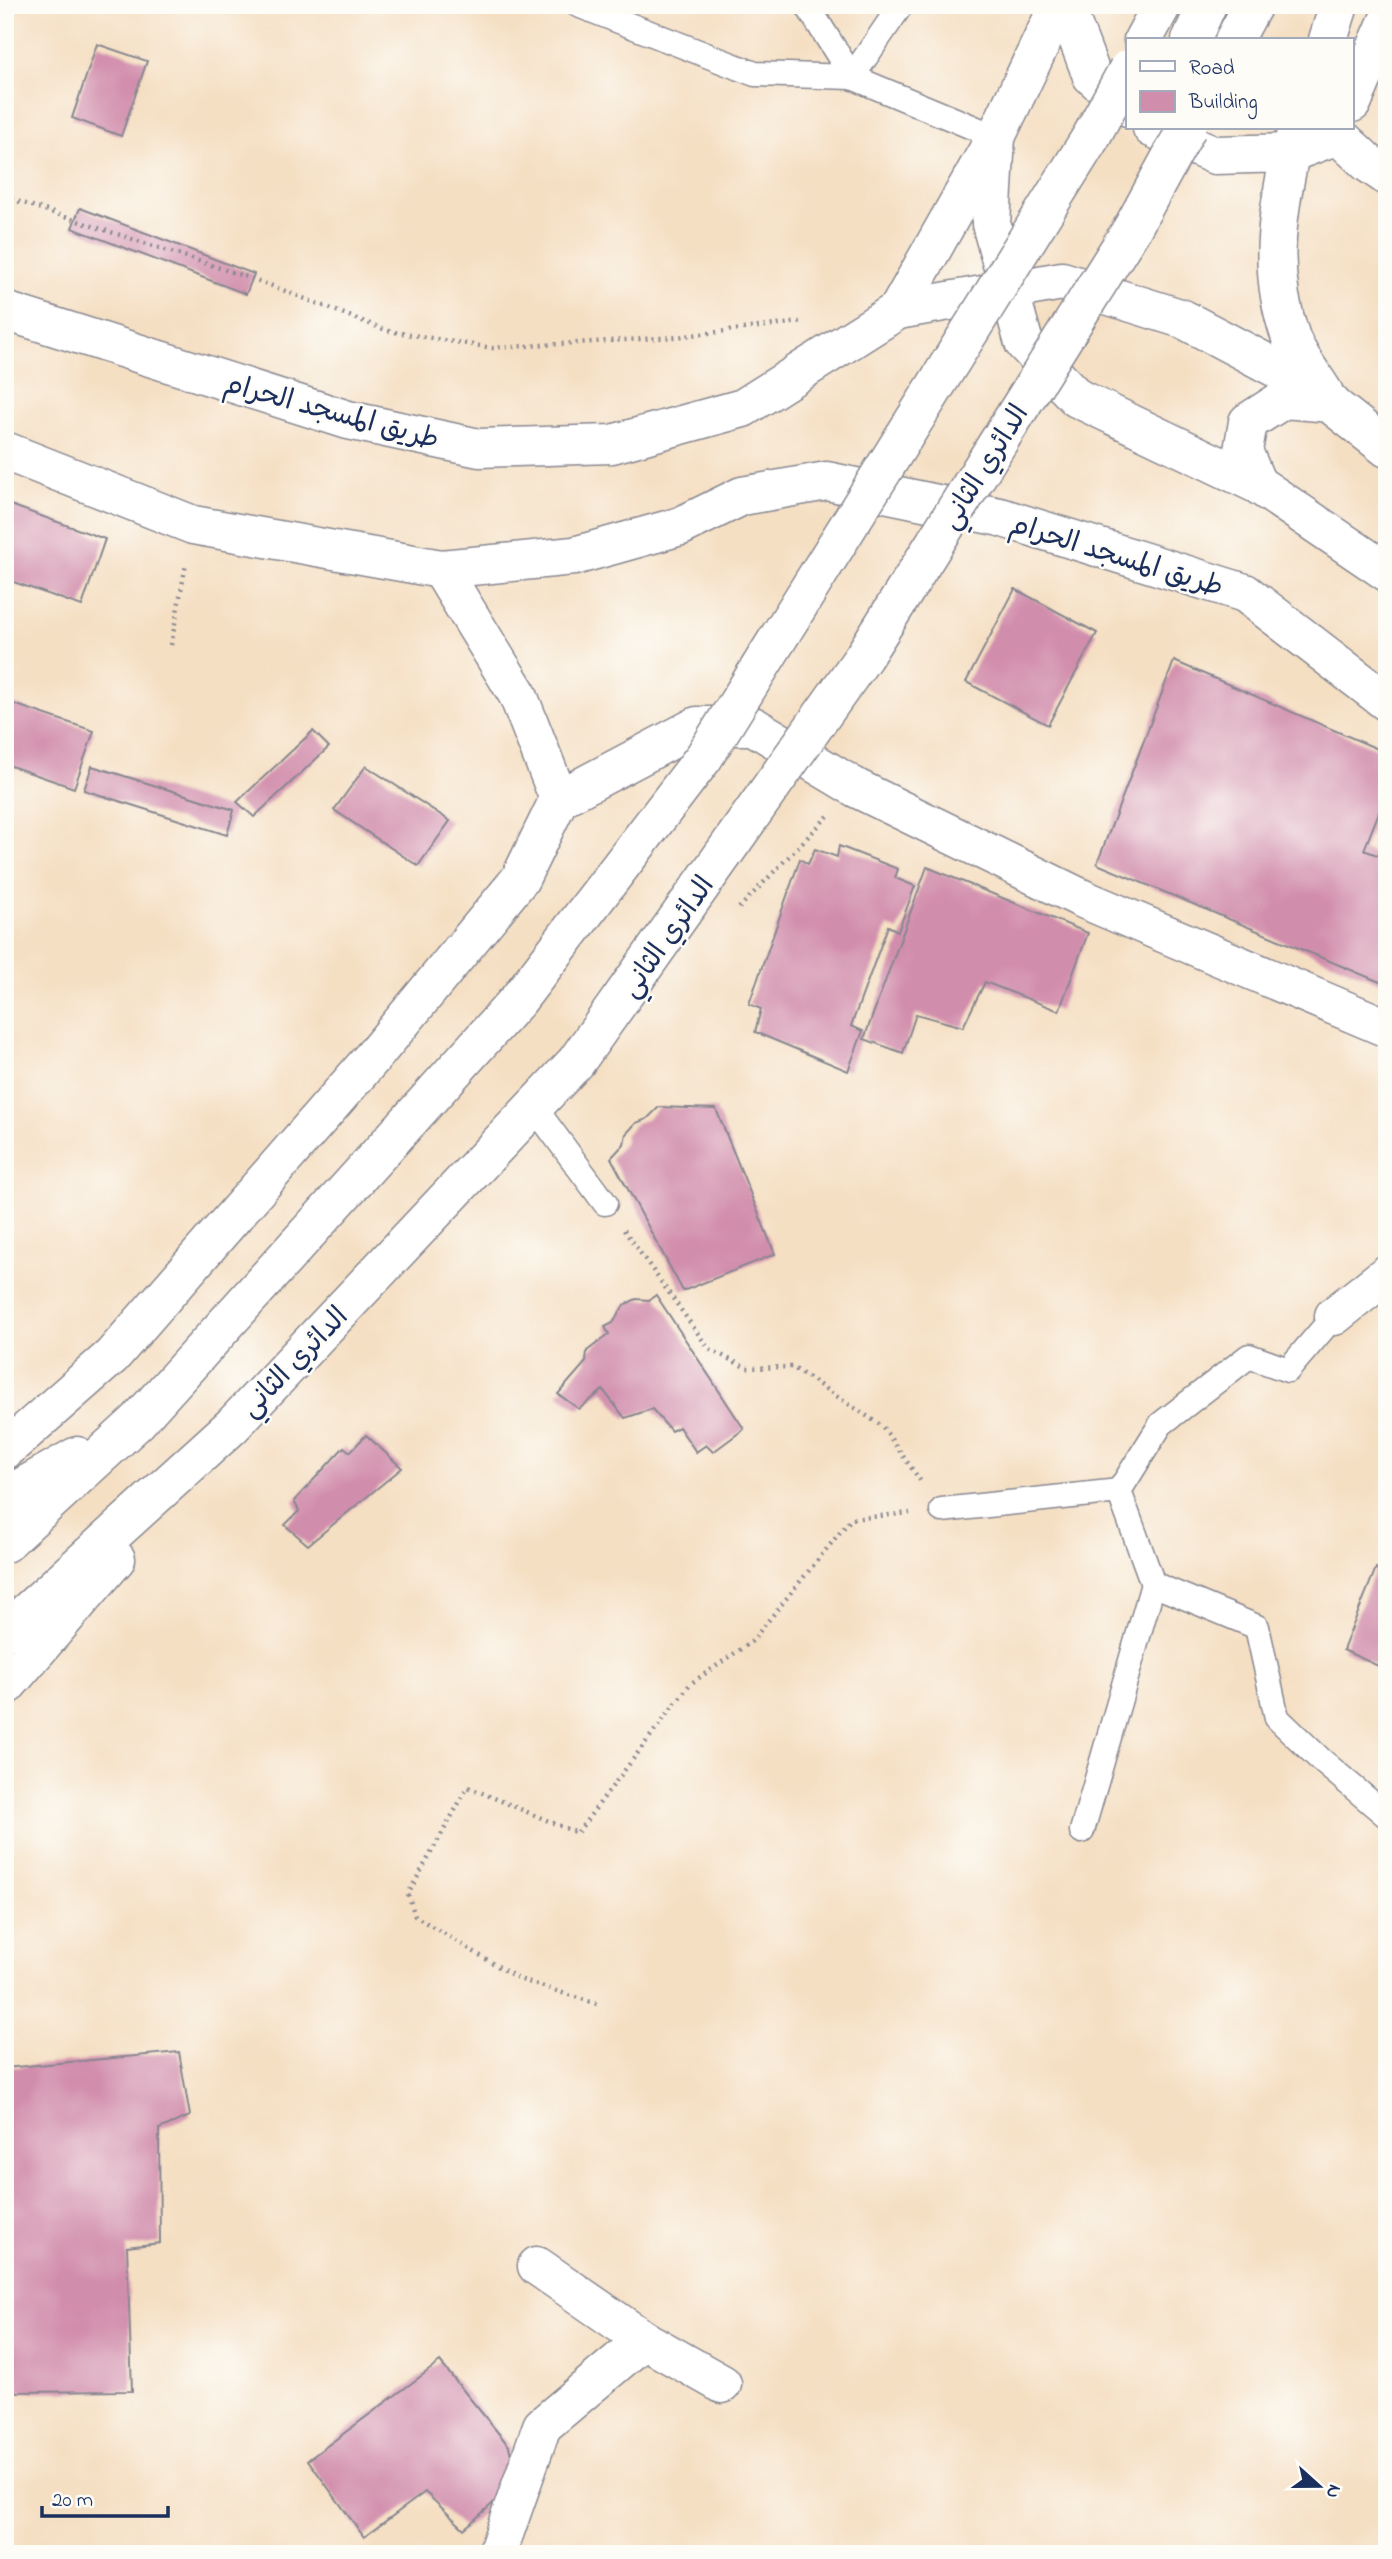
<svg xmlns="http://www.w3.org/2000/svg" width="1392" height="2559" viewBox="0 0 1392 2559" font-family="'Indie Flower','Playpen Sans Arabic',sans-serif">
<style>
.building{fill:#d18dac}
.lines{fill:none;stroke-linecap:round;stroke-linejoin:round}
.service-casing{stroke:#888790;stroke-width:27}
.minor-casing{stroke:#888790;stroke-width:41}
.tertiary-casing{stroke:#888790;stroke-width:41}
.primary-casing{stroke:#888790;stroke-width:41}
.motorway-casing{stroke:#888790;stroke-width:41}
.path{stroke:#888790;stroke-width:4.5;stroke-dasharray:2 5;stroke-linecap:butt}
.service{stroke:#fff;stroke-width:24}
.minor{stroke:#fff;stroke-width:38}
.tertiary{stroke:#fff;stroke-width:38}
.primary{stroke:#fff;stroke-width:38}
.motorway{stroke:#fff;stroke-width:38}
.motorway-bridge-casing{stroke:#888790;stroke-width:41;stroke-linecap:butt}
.motorway-bridge{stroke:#fff;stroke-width:38}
.labels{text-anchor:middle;stroke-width:5;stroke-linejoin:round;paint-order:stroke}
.street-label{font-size:28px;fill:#1b2f5e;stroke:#fdfcf7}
</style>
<rect width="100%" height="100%" fill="#fdfcf7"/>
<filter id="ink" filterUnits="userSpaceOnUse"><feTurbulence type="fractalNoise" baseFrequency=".0143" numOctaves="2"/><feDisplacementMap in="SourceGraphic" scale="14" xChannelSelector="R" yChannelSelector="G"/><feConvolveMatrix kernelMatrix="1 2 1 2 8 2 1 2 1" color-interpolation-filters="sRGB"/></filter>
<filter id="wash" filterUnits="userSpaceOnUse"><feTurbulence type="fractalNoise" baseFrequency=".00686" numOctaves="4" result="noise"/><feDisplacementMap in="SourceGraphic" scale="28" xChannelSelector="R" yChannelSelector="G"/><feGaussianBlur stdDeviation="1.57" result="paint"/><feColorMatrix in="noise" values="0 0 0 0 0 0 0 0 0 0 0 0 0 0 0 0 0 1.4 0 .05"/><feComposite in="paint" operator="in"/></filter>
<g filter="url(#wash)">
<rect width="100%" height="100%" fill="#f5dfc3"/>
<g id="blocks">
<!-- building -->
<g class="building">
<path d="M97 44 147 61 121 136 72 118Z"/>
<path d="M80 208 254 274 246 294 72 228Z"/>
<path d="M5 503 105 539 82 606 5 579Z"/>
<path d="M1015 589 1097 633 1048 725 966 682Z"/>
<path d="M1174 661 1387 753V792L1364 850 1387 859V985L1097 864Z"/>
<path d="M5 701 94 731 74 788 5 764Z"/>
<path d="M313 731 329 747 254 817 237 802Z"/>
<path d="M92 766 234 810 227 835 84 790Z"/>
<path d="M366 766 450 821 418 866 334 810Z"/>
<path d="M839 846 898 869 895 878 915 886 898 931 888 926 851 1026 863 1031 848 1071 755 1032 761 1009 749 1004 800 859 808 864 815 849 837 857Z"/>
<path d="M927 867 1088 933 1059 1011 985 982 963 1027 916 1014 903 1053 864 1039Z"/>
<path d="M659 1107 716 1109 775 1254 683 1291 611 1158 624 1144 626 1134 636 1123 647 1119Z"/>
<path d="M656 1295 744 1429 713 1452 706 1445 696 1452 679 1427 671 1431 652 1409 625 1418 603 1390 579 1409 558 1394 586 1362 587 1351 609 1334 605 1327 613 1323 624 1305 636 1299 649 1300Z"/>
<path d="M366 1435 402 1468 308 1545 285 1525 299 1511 294 1501 344 1447 350 1452Z"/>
<path d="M1376 1568 1387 1573V1670L1343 1650Z"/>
<path d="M179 2052 190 2116 159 2129 160 2243 127 2247 132 2391 5 2392V2068Z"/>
<path d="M440 2362 509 2446 517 2482 464 2529 425 2492 364 2537 308 2460Z"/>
</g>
</g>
</g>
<g filter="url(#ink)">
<use href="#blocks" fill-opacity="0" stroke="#888790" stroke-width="2"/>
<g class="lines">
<defs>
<g id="service">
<path d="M578 5 755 74 852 77 901 5"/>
<path d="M807 5 852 77 996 137"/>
<path d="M534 1107 605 1203"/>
<path d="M1334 1316 1288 1370 1249 1356 1161 1424 1119 1491 1153 1584 1257 1627 1277 1718 1321 1760 1387 1816"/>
<path d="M942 1510 1119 1491"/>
<path d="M1082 1831 1153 1584"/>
</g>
<g id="minor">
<path d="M1191 40 1207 5"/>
<path d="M1352 103 1387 23"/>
<path d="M1290 153 1338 135 1368 163 1387 176"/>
<path d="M559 799 697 726H753L856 788 1083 899 1387 1028"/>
<path d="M1334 1316 1387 1274"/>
<path d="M537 2266 644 2340 722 2384"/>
<path d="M497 2554 542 2426 644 2340"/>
</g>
<path id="tertiary" d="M5 1450 112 1356 378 1051 520 879 559 799 518 695 441 569"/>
<g id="primary">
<path d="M1065 5 1092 76 1128 107"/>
<path d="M1152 128 1215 155 1290 153C1277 220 1267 271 1291 338 1298 357 1313 375 1324 393"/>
<path d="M996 137 991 224 1024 343 1077 398 1257 484 1387 572"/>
<path d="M898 310 991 145"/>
<path d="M5 311 348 420 479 448 612 444 743 408 898 310 1062 281 1183 319 1304 383 1387 448"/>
<path d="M5 451 193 525 441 569 574 556 681 526 742 496 827 481 1000 517 1245 593 1387 702"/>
<path d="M1257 484 1243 451 1248 422 1284 399 1331 403"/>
</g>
<g id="motorway">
<path d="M1143 40 1162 5"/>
<path d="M1234 40 1253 5"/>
<path d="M1328 40 1339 5"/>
<path d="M996 137 1059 5"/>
<path d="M1290 153 1298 128"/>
<path d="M5 1497 77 1456"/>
<path d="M5 1543 137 1422 518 1000"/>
<path d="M5 1632 232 1426 576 1062"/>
<path d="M5 1687 116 1559"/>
</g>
</defs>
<!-- service casing -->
<use href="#service" class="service-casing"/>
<!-- minor casing -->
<use href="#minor" class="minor-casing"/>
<!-- tertiary casing -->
<use href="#tertiary" class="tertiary-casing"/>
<!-- primary casing -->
<use href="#primary" class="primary-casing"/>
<!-- motorway casing -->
<use href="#motorway" class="motorway-casing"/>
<!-- path -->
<g class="path">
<path d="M5 197 262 282 388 331 492 348 676 337 800 322"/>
<path d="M171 645 186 564"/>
<path d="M739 908 828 816"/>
<path d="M624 1230 709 1349 747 1368 792 1367 882 1426 922 1483"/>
<path d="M597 2004 519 1979 415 1916 408 1894 468 1787 577 1833 690 1684 751 1642 851 1519 910 1513"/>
</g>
<!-- service -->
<use href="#service" class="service"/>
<!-- minor -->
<use href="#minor" class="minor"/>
<!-- tertiary -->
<use href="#tertiary" class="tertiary"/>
<!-- primary -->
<use href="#primary" class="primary"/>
<!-- motorway -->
<use href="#motorway" class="motorway"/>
<defs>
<g id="motorway-bridge">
<path d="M518 1000 704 757 1091 137 1128 69"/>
<path d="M576 1062 864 656 1133 227 1187 128"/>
</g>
</defs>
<!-- motorway-bridge casing -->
<use href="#motorway-bridge" class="motorway-bridge-casing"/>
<!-- motorway-bridge -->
<use href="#motorway-bridge" class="motorway-bridge"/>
</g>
</g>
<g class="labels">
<!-- street labels -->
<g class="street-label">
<text transform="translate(332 410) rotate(15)" y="10">طريق المسجد الحرام</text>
<text transform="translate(983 466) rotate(-58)" y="10">الدائري الثاني</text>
<text transform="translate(1117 554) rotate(17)" y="10">طريق المسجد الحرام</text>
<text transform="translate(666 936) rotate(-55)" y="10">الدائري الثاني</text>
<text transform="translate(293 1361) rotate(-46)" y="10">الدائري الثاني</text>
</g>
</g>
<!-- margin -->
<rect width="1392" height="2559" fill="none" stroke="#fdfcf7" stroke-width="28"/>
<!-- legend -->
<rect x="1126" y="38" width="228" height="91" fill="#fdfcf7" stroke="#a3aaba" stroke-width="2"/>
<rect x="1140" y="61" width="35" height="10" fill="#ffffff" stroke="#a3aaba" stroke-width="2"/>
<text x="1189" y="74" font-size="21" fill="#1b2f5e">Road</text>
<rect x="1140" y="91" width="35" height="21" fill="#d18dac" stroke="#a3aaba" stroke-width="2"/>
<text x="1189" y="108" font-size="21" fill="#1b2f5e">Building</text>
<!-- north arrow -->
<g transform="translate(1319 2486) rotate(111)" stroke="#fdfcf7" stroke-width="5" paint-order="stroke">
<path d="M0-5L12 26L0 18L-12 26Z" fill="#1b2f5e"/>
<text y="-10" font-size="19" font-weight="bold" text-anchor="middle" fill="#1b2f5e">N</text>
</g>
<!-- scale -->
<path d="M42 2506v10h126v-10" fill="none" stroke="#1b2f5e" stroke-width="3.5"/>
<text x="52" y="2506" font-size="21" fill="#1b2f5e" stroke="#fdfcf7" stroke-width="5" paint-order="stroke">20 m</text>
</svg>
